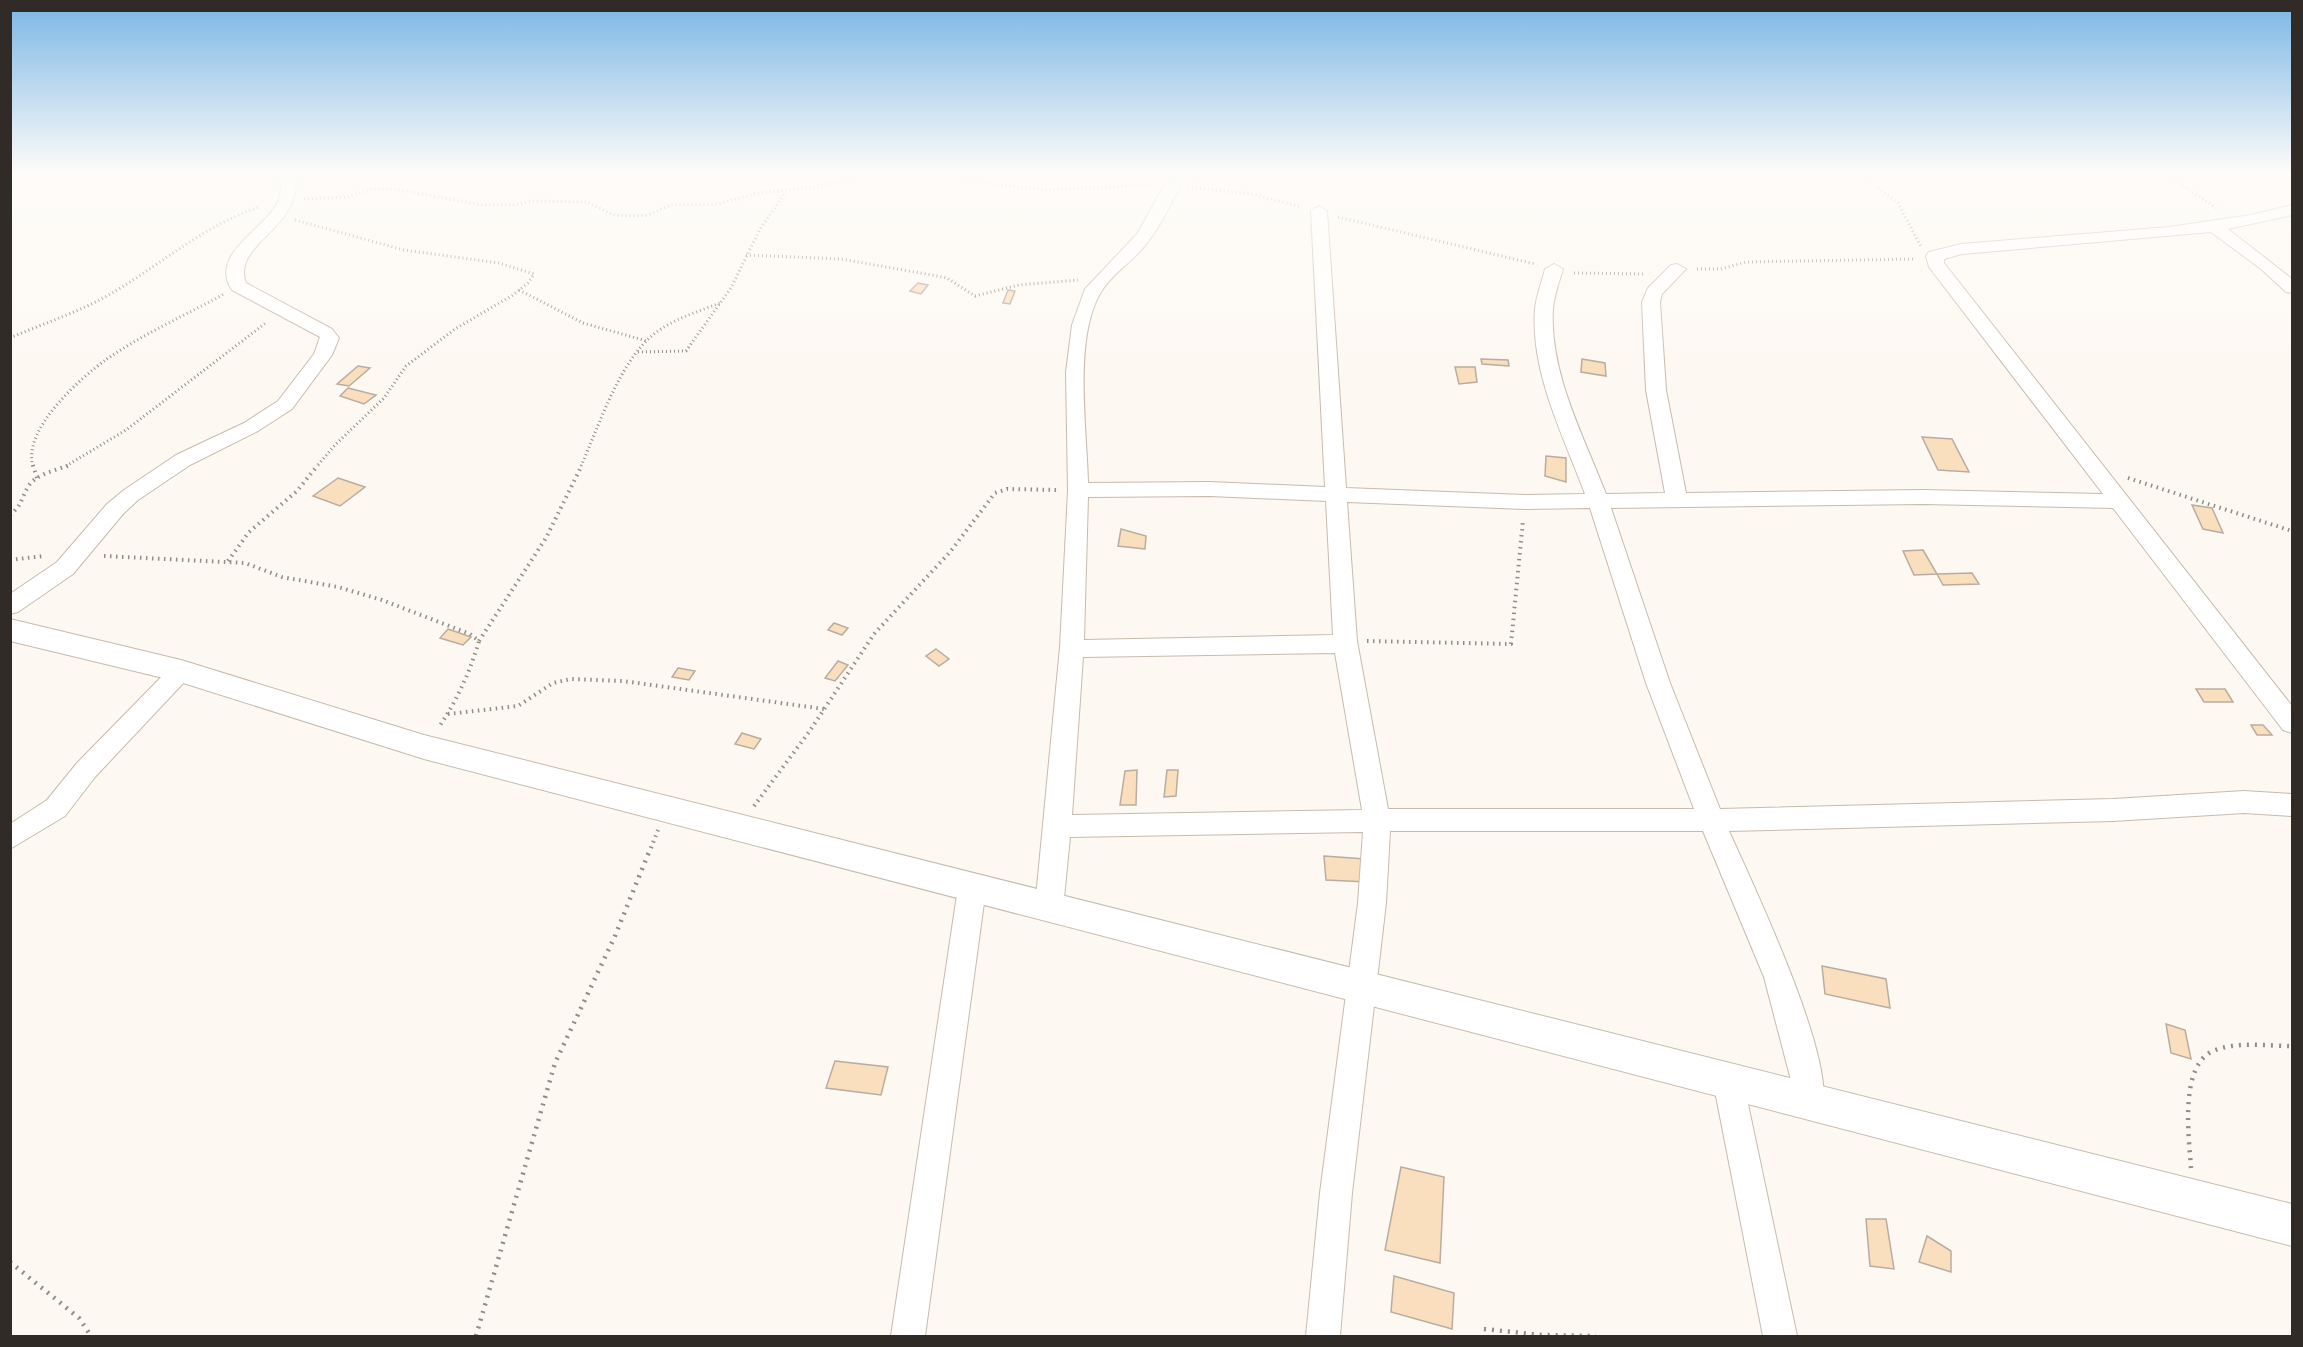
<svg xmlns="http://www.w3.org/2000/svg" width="2303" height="1347" viewBox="0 0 2303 1347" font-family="'Golos Text',sans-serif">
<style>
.building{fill:#fadfbe;stroke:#b9ad9f;stroke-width:1.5}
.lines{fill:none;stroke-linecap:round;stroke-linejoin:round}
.minor-casing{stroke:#c7bbad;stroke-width:2}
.major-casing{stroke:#c7bbad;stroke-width:2}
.path-far2{stroke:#928d88;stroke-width:3;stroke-dasharray:1 3;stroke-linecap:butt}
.path-far1{stroke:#928d88;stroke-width:4;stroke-dasharray:1.5 4.5;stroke-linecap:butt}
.path{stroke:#928d88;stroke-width:4.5;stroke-dasharray:2 6;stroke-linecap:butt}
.minor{fill:#fff;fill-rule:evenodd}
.major{fill:#fff;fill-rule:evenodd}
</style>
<rect width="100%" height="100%" fill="#fdf8f2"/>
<!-- building -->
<g class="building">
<path d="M918 283 928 285 921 294 910 291Z"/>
<path d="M1008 290 1015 291 1010 304 1003 303Z"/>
<path d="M1481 359 1508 360 1509 366 1482 364Z"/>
<path d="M1582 359 1605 363 1606 376 1581 372Z"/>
<path d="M358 366 370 368 349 386 337 384Z"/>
<path d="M1455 367H1475L1477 382 1459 384Z"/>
<path d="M348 388 376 395 364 404 340 396Z"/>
<path d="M1922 437 1952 439 1969 472 1938 470Z"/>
<path d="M1546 456 1566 458V482L1545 476Z"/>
<path d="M338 478 365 487 340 506 313 496Z"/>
<path d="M2192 505 2212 508 2223 533 2203 529Z"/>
<path d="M1121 529 1146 536 1145 549 1118 546Z"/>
<path d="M1923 550 1937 574 1914 575 1903 551Z"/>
<path d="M1972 573 1979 584 1943 585 1937 574Z"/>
<path d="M834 623 848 628 842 635 828 630Z"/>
<path d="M448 629 471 637 463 645 440 638Z"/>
<path d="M936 649 949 659 939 666 926 656Z"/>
<path d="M838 661 848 665 835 681 825 678Z"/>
<path d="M678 668 695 671 689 680 672 677Z"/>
<path d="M2196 689H2225L2233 702H2204Z"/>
<path d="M2251 725H2263L2272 735H2257Z"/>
<path d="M742 733 761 739 754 749 735 744Z"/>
<path d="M1137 770 1136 805H1120L1125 771Z"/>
<path d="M1167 770H1178L1176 796 1164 797Z"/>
<path d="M1324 856 1365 859 1368 882 1326 880Z"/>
<path d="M1822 966 1886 979 1890 1008 1825 994Z"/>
<path d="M2166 1024 2185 1030 2191 1059 2171 1053Z"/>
<path d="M835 1061 888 1067 881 1095 826 1088Z"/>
<path d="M1401 1167 1444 1177 1440 1263 1385 1250Z"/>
<path d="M1866 1219H1886L1894 1269 1870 1266Z"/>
<path d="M1927 1236 1951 1251V1272L1919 1262Z"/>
<path d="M1394 1276 1454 1293 1452 1329 1391 1312Z"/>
</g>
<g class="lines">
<defs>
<g id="minor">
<path d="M279 174H295C304 229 231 243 246 283L332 329 339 338 332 355 292 409 258 431 190 465 138 500 123 514 73 574 18 612 10 614V594L57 562 107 504 124 490 176 455 244 423 278 401 314 354 320 337 232 290C208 254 266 229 278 202 282 192 281 184 279 174Z"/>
<path d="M1172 181 1180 186C1169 208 1158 231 1142 249 1129 264 1111 275 1101 292 1073 338 1087 430 1088 483L1210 482 1325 487 1311 211 1319 206 1327 211 1346 488 1525 495 1585 494C1564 437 1530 372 1535 309 1536 296 1542 282 1545 269L1554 264 1563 269C1559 282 1554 296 1553 309 1549 372 1584 437 1606 494L1665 493 1646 390 1642 302 1648 288 1671 265 1677 264 1686 269 1662 294 1660 302 1666 390 1686 493 1923 490 2103 494 1929 267 1926 256 1929 252 1961 244 2169 227 2251 215 2292 205V215L2228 229 2292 279V293L2286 292 2261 269 2211 232 1962 254 1944 259V263L2292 706V733L2283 730 2113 508 1923 504 1611 508 1670 683 1720 809 2113 799 2244 791 2292 794V816L2244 813 2113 821 1729 831C1751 880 1840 1066 1821 1111L1810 1115 1799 1111 1764 977 1703 831H1390L1386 903 1352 1193 1340 1336H1306L1320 1193 1358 903 1363 832 1070 837 1063 908 1059 917 1049 920 1039 917 1035 908 1060 647 1068 491 1066 372 1072 325 1085 289 1137 234 1164 186ZM1210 496 1326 501 1333 635 1084 640 1088 497ZM1347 502 1525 509 1590 508 1646 683 1694 809H1388L1357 641ZM1335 653 1362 810 1072 815 1083 657Z"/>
<path d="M181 662 189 665 193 671 189 677 95 777 65 816 10 849V824L47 800 77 763 173 665Z"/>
<path d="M972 876 982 880 986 888 925 1336H891L958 888 962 880Z"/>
<path d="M1725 1064 1736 1069 1745 1090 1797 1336H1763L1715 1091 1710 1079 1714 1069Z"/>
</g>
<path id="major" d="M10 619 181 660 424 735 2292 1204V1246L424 759 180 682 10 641Z"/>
</defs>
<!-- minor casing -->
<use href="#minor" class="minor-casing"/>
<!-- major casing -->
<use href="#major" class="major-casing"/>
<!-- path-far2 -->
<g class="path-far2">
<path d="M951 174 998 185 1049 190 1151 185"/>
<path d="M1859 174 1898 203 1921 247"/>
<path d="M2166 174 2216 208"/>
<path d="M1192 184 1199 174"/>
<path d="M1188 187 1251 194 1302 207"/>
<path d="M304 199 347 197 370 189H395L482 205H512L534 201 587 202 613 215 633 216 648 215 671 205 718 204 758 193 816 187 867 174"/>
<path d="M1338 217 1535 264"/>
<path d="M295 220 404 250 499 263 534 274 528 283 513 295 455 329 406 366 384 398 335 445 317 466"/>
<path d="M746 255 841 259 932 275 947 278 975 296 1019 285 1078 280"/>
<path d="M1697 269H1721L1746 262 1916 259"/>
<path d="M1574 273 1645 274"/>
<path d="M519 290 583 323 647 341"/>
<path d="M10 338C44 323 80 312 112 293 162 264 203 226 259 207"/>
<path d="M638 352 686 351 731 288 760 229 786 192"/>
<path d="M33 466C22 430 80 378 107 359 143 334 186 315 224 294"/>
<path d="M66 466 126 430 267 322"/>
<path d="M581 466C599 426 619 362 654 334 673 319 697 312 720 303"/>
</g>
<!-- path-far1 -->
<g class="path-far1">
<path d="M33 465 37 478"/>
<path d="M2128 478 2292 531"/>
<path d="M10 515C23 504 20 500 28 487 35 474 57 470 70 465"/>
<path d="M104 556 245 563 282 577 338 587 382 600 470 634 479 641C470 672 457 700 439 727"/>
<path d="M10 560 43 556"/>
<path d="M228 561 249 532 297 491 318 465"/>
<path d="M479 641 546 538 582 465"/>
<path d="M1367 641 1511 644 1523 520"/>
<path d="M448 714 518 706 553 683 571 679 623 681 824 709"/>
<path d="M754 806 809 732 874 634 950 552 995 493 1007 489 1058 490"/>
<path d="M651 848 658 830"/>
</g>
<!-- path -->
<g class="path">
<path d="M2191 1168C2189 1138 2179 1066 2213 1051 2236 1041 2268 1046 2292 1046"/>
<path d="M10 1262 79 1318 91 1336"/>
<path d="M1484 1329 1541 1335 1596 1336"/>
<path d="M476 1336 555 1063 615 936 651 847"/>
</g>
<!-- minor -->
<use href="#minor" class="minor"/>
<!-- major -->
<use href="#major" class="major"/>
</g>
<!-- sky -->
<linearGradient id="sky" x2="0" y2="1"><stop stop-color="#7ab6e5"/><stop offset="0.48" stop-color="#fefcf9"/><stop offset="1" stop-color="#fefcf9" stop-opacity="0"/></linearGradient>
<rect width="2303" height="362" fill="url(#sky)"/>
<!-- border -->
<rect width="2303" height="1347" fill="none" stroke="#302b26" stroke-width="24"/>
</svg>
